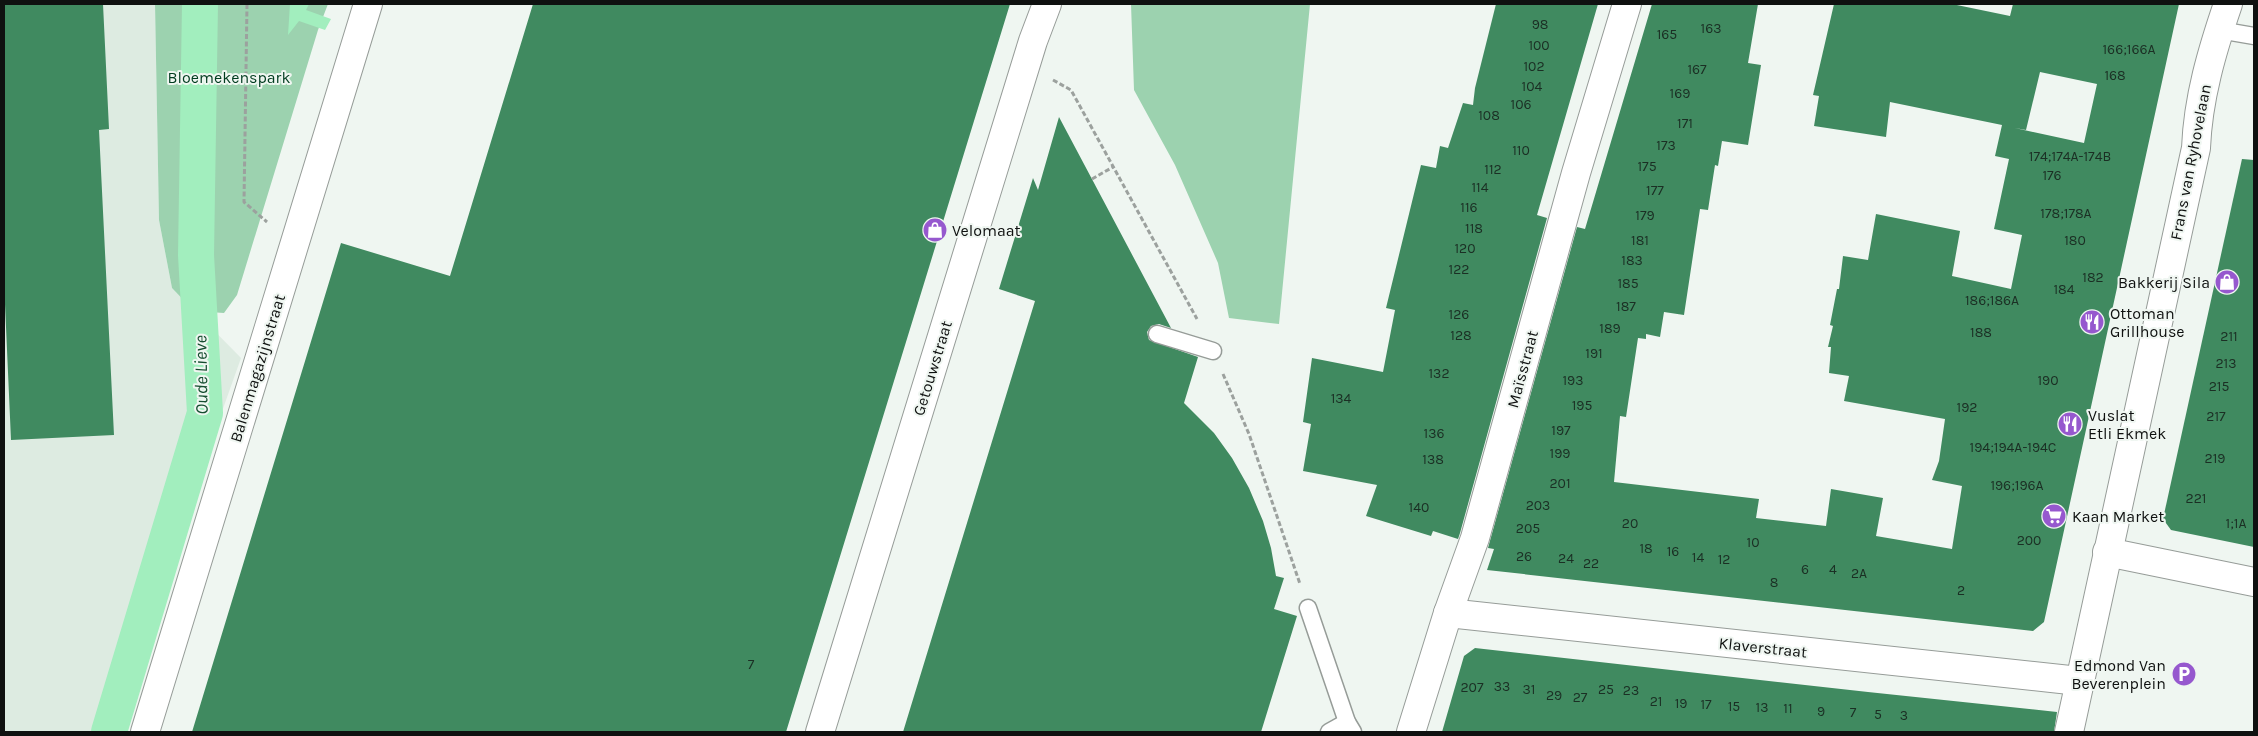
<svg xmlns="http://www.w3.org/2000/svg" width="2258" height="736" viewBox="0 0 2258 736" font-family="Karla,sans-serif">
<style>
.built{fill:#ddebe1}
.green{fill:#9cd2af}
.water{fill:#a2eebe}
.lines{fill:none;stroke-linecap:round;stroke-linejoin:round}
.canal{stroke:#a2eebe;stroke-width:36}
.building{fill:#408a60;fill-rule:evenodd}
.service-casing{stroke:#969c98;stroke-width:19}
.minor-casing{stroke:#969c98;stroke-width:30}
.tertiary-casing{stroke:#969c98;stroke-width:30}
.path{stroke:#9ca19e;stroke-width:3;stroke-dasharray:5 2.5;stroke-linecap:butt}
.service{stroke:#fff;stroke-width:16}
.minor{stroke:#fff;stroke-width:28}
.tertiary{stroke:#fff;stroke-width:28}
.labels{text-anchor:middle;stroke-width:4;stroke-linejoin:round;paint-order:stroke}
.number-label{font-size:14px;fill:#1b2f24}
.park-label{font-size:16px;fill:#003c1f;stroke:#eff6f1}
.street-label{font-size:16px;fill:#0f1110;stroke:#eff6f1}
.poi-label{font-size:16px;fill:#0f1110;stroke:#eff6f1;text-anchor:start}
.water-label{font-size:18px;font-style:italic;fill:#154d2f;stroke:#eff6f1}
</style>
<rect width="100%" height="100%" fill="#eff6f1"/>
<!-- built -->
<path class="built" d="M4 4H155L159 220 172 288 241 358 108 732H4Z"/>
<!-- green -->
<g class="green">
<path d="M155 4H328L318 30 237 295 224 313 194 311 172 288 159 220Z"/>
<path d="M1131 4H1310L1279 324 1229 318 1218 263 1175 165 1134 90Z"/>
</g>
<!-- water -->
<path class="water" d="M290 4H309L306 10 331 19 325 30 299 21 288 35Z"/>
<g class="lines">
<!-- canal -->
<path class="canal" d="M109 732 205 413 196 255 200 4"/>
</g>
<!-- building -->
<g class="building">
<path d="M4 4H103L109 129 99 130 114 435 11 440 4 282Z"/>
<path d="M533 4H1010L786 732H192L341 243 450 276Z"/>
<path d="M1496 4H1598L1537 215 1547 218 1460 533 1458 539 1433 531 1431 536 1366 516 1377 485 1303 471 1311 424 1303 422 1312 358 1383 372 1395 310 1386 308 1421 165 1436 168 1440 146 1448 148 1463 103 1473 105 1475 88Z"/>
<path d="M1652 4H1758L1748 63 1761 65 1748 145 1722 141 1718 166 1715 165 1708 210 1700 209 1684 315 1664 312 1660 337 1646 334V339L1638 338 1626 417 1620 416 1614 482 1759 499 1756 518 1826 526 1831 489 1883 498 1876 536 1952 549 1962 486 1932 480 1939 461 1945 419 1844 401 1849 376 1829 373 1831 347H1828L1833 326 1830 325 1837 289H1839L1843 256 1868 260 1876 214 1960 231 1952 276 2011 289 2022 235 1994 229 2009 159 1995 156 2002 125 1890 102 1886 137 1814 126 1819 96 1813 95 1834 4H1952L2010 16 2013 4H2179L2044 622 2033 631 1487 570 1494 549 1488 548 1577 227 1585 229ZM2040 72 2097 84 2084 143 2015 128 2026 130Z"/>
<path d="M1059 117 1171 328 1159 324 1151 326 1147 332 1149 340 1198 357 1184 403 1214 433 1232 458 1249 488 1263 521 1271 548 1276 576 1284 578 1274 609 1297 616 1261 732H903L1035 301 999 289 1033 178 1038 190Z"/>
<path d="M2242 159 2254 160V547L2171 530 2163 519Z"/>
<path d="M1475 648 1868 692 2057 712 2054 732H1442L1464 656Z"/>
</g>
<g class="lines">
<defs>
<g id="service">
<path d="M2219 30 2254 36"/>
<path d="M1157 334 1213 351"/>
<path d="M1308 608 1347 722 1353 732"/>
<path d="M1329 732 1347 722"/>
</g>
<g id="minor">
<path d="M1448 613 2079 681"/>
<path d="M145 732 368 4"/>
<path d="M820 732 1033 41 1047 4"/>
<path d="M1411 732 1448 613 1475 538 1576 173 1627 4"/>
</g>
<g id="tertiary">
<path d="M2107 552 2254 582"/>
<path d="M2069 732 2196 148C2198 98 2212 51 2228 4"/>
</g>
</defs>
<!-- service casing -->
<use href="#service" class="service-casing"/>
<!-- minor casing -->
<use href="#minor" class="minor-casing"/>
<!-- tertiary casing -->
<use href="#tertiary" class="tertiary-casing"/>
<!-- path -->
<g class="path">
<path d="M247 4 244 202 267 222"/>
<path d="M1053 80 1071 90 1197 319"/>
<path d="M1092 179 1113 167"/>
<path d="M1223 374 1249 434 1300 584"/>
</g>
<!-- service -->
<use href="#service" class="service"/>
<!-- minor -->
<use href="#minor" class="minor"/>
<!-- tertiary -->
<use href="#tertiary" class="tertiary"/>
</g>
<!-- icons -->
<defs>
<symbol id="shop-disc" viewBox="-11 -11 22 22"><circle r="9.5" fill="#9658ce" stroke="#eff6f1"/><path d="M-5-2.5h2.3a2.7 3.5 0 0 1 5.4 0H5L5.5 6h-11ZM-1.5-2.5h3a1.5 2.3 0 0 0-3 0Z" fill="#fff"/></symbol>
<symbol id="restaurant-disc" viewBox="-11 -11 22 22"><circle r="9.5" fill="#9658ce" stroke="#eff6f1"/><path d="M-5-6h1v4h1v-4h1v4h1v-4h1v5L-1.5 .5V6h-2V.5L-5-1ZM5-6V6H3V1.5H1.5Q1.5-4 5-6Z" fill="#fff"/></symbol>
<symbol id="supermarket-disc" viewBox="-11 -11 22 22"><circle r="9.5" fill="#9658ce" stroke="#eff6f1"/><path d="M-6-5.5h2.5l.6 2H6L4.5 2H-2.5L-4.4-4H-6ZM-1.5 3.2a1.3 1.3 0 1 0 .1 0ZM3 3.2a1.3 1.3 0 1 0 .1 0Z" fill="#fff"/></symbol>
<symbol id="parking-disc" viewBox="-11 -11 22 22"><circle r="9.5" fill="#9658ce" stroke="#eff6f1"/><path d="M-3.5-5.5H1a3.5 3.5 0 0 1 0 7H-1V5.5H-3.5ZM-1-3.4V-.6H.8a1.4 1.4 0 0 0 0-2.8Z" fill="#fff"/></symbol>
</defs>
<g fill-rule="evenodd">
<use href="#shop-disc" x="921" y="216" width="28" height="28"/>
<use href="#shop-disc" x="2213" y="268" width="28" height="28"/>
<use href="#restaurant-disc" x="2078" y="308" width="28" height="28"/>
<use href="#restaurant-disc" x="2056" y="410" width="28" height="28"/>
<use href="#supermarket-disc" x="2040" y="502" width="28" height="28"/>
<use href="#parking-disc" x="2170" y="660" width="28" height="28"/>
</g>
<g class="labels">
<!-- number labels -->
<g class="number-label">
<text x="1540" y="29">98</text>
<text x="1711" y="33">163</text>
<text x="1667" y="39">165</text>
<text x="1539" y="50">100</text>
<text x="2129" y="54">166;166A</text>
<text x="1534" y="71">102</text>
<text x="1697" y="74">167</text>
<text x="2115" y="80">168</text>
<text x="1532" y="91">104</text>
<text x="1680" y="98">169</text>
<text x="1521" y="109">106</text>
<text x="1489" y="120">108</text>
<text x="1685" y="128">171</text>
<text x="1666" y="150">173</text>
<text x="1521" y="155">110</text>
<text x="2070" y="161">174;174A-174B</text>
<text x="1647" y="171">175</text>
<text x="1493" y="174">112</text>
<text x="2052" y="180">176</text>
<text x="1480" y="192">114</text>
<text x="1655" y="195">177</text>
<text x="1469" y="212">116</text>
<text x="2066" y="218">178;178A</text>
<text x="1645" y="220">179</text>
<text x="1474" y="233">118</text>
<text x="1640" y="245">181</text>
<text x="2075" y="245">180</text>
<text x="1465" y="253">120</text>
<text x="1632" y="265">183</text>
<text x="1459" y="274">122</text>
<text x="2093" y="282">182</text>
<text x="1628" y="288">185</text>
<text x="2064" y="294">184</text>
<text x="1992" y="305">186;186A</text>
<text x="1626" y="311">187</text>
<text x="1459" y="319">126</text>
<text x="1610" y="333">189</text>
<text x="1981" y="337">188</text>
<text x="1461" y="340">128</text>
<text x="2229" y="341">211</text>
<text x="1594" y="358">191</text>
<text x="2226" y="368">213</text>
<text x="1439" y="378">132</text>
<text x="1573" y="385">193</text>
<text x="2048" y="385">190</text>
<text x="2219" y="391">215</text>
<text x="1341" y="403">134</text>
<text x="1582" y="410">195</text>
<text x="1967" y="412">192</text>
<text x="2216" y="421">217</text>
<text x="1561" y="435">197</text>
<text x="1434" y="438">136</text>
<text x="2013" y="452">194;194A-194C</text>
<text x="1560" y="458">199</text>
<text x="2215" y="463">219</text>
<text x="1433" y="464">138</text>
<text x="1560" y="488">201</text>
<text x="2017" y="490">196;196A</text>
<text x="2196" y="503">221</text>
<text x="1538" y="510">203</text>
<text x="1419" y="512">140</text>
<text x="1630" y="528">20</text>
<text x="2236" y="528">1;1A</text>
<text x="1528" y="533">205</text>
<text x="2029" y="545">200</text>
<text x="1753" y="547">10</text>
<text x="1646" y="553">18</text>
<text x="1673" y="556">16</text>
<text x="1524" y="561">26</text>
<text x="1698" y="562">14</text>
<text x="1566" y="563">24</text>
<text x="1724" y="564">12</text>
<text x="1591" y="568">22</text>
<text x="1805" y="574">6</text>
<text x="1833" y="574">4</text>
<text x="1859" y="578">2A</text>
<text x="1774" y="587">8</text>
<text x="1961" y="595">2</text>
<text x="751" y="669">7</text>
<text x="1502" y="691">33</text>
<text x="1472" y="692">207</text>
<text x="1529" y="694">31</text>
<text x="1606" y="694">25</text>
<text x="1631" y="695">23</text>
<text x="1554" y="700">29</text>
<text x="1580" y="702">27</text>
<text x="1656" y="706">21</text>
<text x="1681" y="708">19</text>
<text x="1706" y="709">17</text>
<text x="1734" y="711">15</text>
<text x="1762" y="712">13</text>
<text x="1788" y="713">11</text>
<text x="1821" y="716">9</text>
<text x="1853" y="717">7</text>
<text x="1878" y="719">5</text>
<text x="1904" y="720">3</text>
</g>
<!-- park labels -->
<g class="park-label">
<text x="229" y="83">Bloemekenspark</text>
</g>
<!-- street labels -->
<g class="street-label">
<text transform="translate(2190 162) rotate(-79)" y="6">Frans van Ryhovelaan</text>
<text transform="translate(257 368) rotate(-73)" y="6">Balenmagazijnstraat</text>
<text transform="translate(932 368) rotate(-73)" y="6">Getouwstraat</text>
<text transform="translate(1522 369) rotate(-75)" y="6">Maïsstraat</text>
<text transform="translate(1763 647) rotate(6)" y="6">Klaverstraat</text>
</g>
<!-- poi labels -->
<g class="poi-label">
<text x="952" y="236">Velomaat</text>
<text x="2210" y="288" text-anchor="end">Bakkerij Sila</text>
<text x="2110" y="319">Ottoman<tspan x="2110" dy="18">Grillhouse</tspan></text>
<text x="2088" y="421">Vuslat<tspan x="2088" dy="18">Etli Ekmek</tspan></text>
<text x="2072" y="522">Kaan Market</text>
<text x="2166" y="671" text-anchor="end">Edmond Van<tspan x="2166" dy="18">Beverenplein</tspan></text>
</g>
<!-- water labels -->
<g class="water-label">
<text transform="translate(201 375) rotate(-91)" y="6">Oude Lieve</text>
</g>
</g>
<!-- border -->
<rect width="2258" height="736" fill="none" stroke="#0f1110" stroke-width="10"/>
</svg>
